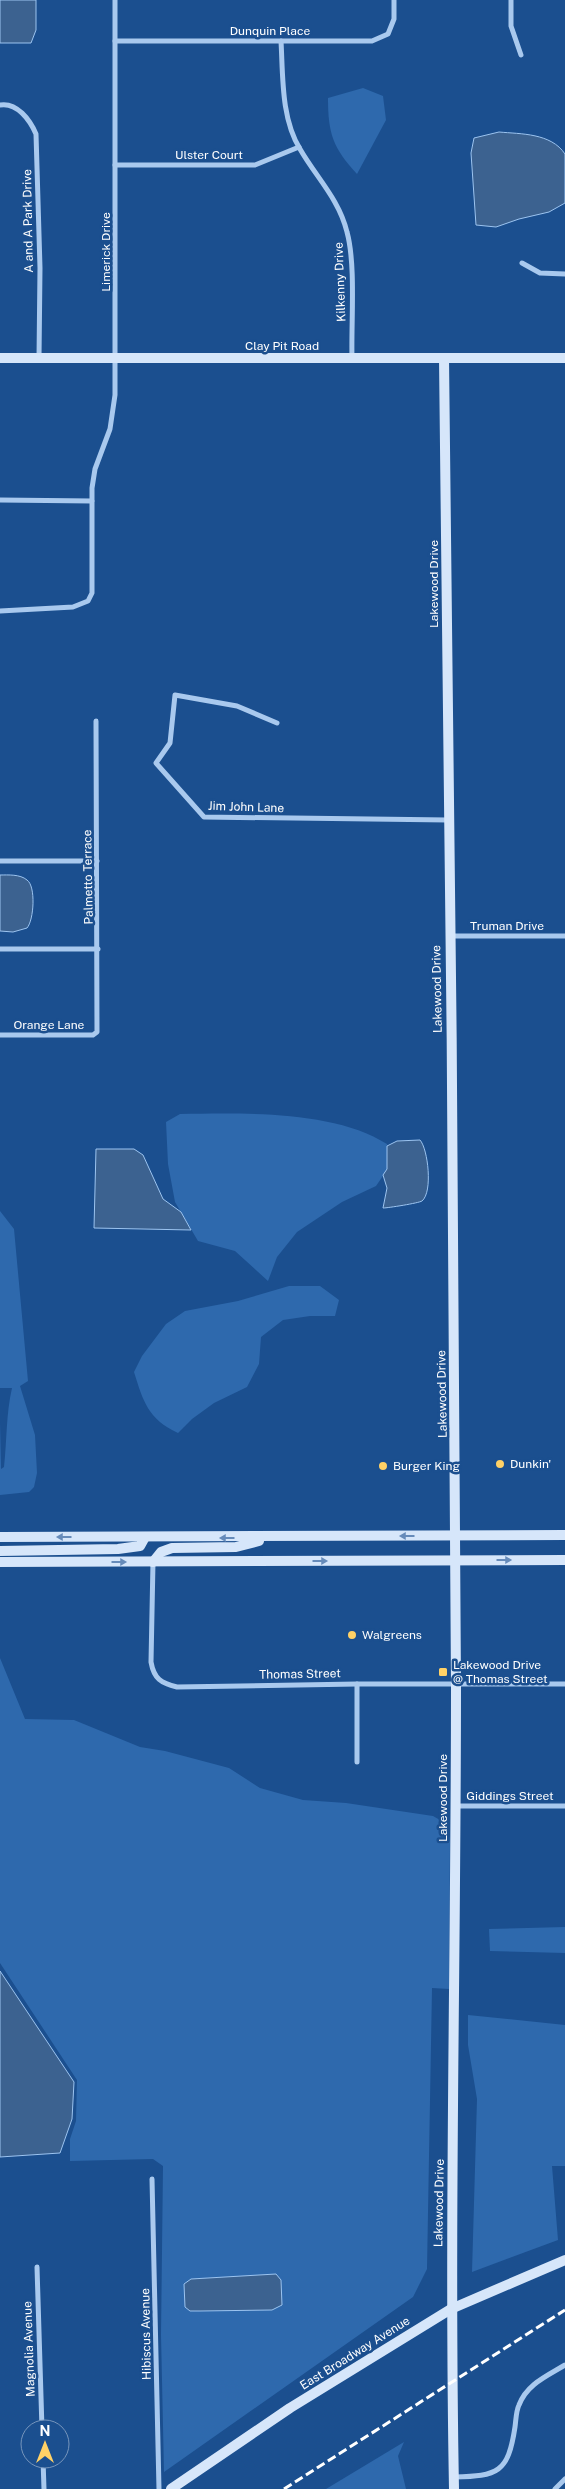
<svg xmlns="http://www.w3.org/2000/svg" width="565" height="2489" viewBox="0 0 565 2489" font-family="'Public Sans',sans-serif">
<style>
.green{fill:#2e69ad}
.water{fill:#3c6290;stroke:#9cc4f0}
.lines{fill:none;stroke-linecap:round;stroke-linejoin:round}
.street{stroke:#a9c9ee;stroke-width:5}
.secondary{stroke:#d6e6fa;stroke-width:10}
.rail{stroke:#fff;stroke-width:3;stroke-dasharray:9 4;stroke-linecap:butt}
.oneway{fill:#668bba}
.poi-dot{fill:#ffd166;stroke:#1b4f8f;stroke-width:2}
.labels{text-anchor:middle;stroke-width:5;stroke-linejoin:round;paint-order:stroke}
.street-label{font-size:12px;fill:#fff;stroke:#1b4f8f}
.poi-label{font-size:12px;fill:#fff;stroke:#1b4f8f;text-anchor:start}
</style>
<rect width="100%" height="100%" fill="#1b4f8f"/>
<!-- green -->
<g class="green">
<path d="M363 88 383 96 386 120 357 174C333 148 328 134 328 98Z"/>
<path d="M180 1114C242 1113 334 1110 387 1144V1170L376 1186 342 1202 297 1232 277 1257 268 1281 235 1251 198 1241 175 1202 168 1164 166 1122Z"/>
<path d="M0 1211 14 1229 28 1381 20 1386 35 1435 37 1473 34 1487 29 1492 0 1495V1422L1 1469 4 1467C7 1440 6 1414 12 1388H0Z"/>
<path d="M289 1286H320L339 1300 335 1316H310L283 1320 261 1337 259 1364 247 1387 214 1403 192 1419 178 1433C148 1419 143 1401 134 1372L142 1356 166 1324 185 1311 238 1301Z"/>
<path d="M0 1658 25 1719 74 1720 140 1747 165 1751 229 1768 260 1788 303 1800 346 1803 433 1816 447 1824 450 1841 449 1989 432 1988 427 2269 413 2297 164 2472 161 2335 163 2166 153 2159 70 2161V2139L76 2121 77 2080 0 1963Z"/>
<path d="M565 1927V1953L490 1951 489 1929Z"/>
<path d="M468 2015 565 2025V2166H552L558 2240 472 2272 477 2099 468 2045Z"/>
<path d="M404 2442 398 2456 406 2489H326Z"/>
</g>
<!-- water -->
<g class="water">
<path d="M0 0H36V30L31 43H0Z"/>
<path d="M499 132C521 134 551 133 565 154V203L549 212 519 219 496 227 476 225 471 153 474 138Z"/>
<path d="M0 875C8 875 20 874 27 880 36 886 34 920 27 928L13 932 0 931Z"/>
<path d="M420 1140C428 1149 433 1192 422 1201 419 1203 388 1208 383 1208L387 1188 383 1175 387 1169V1146L397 1141Z"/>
<path d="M96 1149H134L143 1155 163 1199 181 1212 191 1230 94 1228Z"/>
<path d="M0 1971 74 2082 72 2119 60 2153 0 2157Z"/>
<path d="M276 2274 281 2280 282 2305 272 2310 200 2311H190L185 2307 184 2284 191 2279Z"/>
</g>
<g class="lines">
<!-- street -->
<g class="street">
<path d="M511 0V26L521 55"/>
<path d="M115 41H372L388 34 394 19V0"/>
<path d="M281 41C283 76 281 118 300 149 316 177 339 199 347 232 356 265 351 322 352 358"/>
<path d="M0 105C17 102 30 120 36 134L40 268 39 358"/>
<path d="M115 165H255L299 147"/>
<path d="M522 263 540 273 565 274"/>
<path d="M0 500 92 501"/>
<path d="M0 611 73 607 88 601 92 593V488L95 469 110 429 115 395V0"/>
<path d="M277 723 237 706 175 695 170 743 156 763 204 817 448 820"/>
<path d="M0 861H97"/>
<path d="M450 936H565"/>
<path d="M0 949H98"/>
<path d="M0 1035H93L97 1032 96 721"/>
<path d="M153 1562 151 1662C154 1679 161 1683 177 1687L357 1684H565"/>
<path d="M357 1684V1762"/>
<path d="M456 1806H565"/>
<path d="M152 2179 159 2489"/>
<path d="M37 2267 42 2429"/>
<path d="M43 2459 44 2489"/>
<path d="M454 2477C498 2476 508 2473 515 2427 516 2420 516 2411 519 2405 527 2384 547 2376 565 2365"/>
<path d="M555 2489 565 2479"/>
</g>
<!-- secondary -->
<g class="secondary">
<path d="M0 358H565"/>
<path d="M444 358C448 801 456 1243 456 1686 456 1954 449 2221 454 2489"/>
<path d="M0 1537 565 1535"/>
<path d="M0 1551 118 1549 140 1546 145 1537"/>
<path d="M0 1562 565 1560"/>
<path d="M153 1562 161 1552 172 1548 236 1547 259 1541"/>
<path d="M171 2489 290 2408 451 2309 565 2260"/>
</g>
<!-- rail -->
<path class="rail" d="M284 2489 565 2310"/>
</g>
<!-- one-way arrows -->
<defs><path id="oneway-solid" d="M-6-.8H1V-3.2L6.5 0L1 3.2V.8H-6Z" transform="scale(1.25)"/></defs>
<g class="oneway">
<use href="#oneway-solid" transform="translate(407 1536) rotate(180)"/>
<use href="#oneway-solid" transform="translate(64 1537) rotate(-180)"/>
<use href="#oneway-solid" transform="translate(227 1538) rotate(-180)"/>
<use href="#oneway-solid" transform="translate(504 1560)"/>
<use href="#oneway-solid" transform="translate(320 1561)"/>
<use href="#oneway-solid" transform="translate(119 1562)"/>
</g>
<!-- markers -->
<g class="poi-dot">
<circle cx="500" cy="1464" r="5"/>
<circle cx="383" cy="1466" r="5"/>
<circle cx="352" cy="1635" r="5"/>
<rect x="438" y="1667" width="10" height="10" rx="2.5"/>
</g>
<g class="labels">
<!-- street labels -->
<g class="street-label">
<text x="270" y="35">Dunquin Place</text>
<text x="209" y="159">Ulster Court</text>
<text transform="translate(28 221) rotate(-91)" y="4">A and A Park Drive</text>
<text transform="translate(106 252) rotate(-90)" y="4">Limerick Drive</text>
<text transform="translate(340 282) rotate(-92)" y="4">Kilkenny Drive</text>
<text x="282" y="350">Clay Pit Road</text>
<text transform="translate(434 584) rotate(-90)" y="4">Lakewood Drive</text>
<text transform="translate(246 807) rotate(2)" y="4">Jim John Lane</text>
<text transform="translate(88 877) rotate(-91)" y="4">Palmetto Terrace</text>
<text x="507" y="930">Truman Drive</text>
<text transform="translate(437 989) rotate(-91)" y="4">Lakewood Drive</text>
<text x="49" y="1029">Orange Lane</text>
<text transform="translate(442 1394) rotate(-91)" y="4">Lakewood Drive</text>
<text transform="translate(300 1674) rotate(-1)" y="4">Thomas Street</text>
<text x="510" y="1800">Giddings Street</text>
<text transform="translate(443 1798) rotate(-90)" y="4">Lakewood Drive</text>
<text transform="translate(439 2203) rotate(-89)" y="4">Lakewood Drive</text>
<text transform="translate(146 2334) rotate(-91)" y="4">Hibiscus Avenue</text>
<text transform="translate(29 2349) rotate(-92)" y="4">Magnolia Avenue</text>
<text transform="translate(355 2353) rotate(-32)" y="4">East Broadway Avenue</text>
</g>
<!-- poi labels -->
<g class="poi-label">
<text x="510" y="1468">Dunkin'</text>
<text x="393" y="1470">Burger King</text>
<text x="362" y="1639">Walgreens</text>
<text x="453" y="1669">Lakewood Drive<tspan x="453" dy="14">@ Thomas Street</tspan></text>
</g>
</g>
<!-- north arrow -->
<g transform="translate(45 2444)"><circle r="24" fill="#1b4f8f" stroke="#7695bc"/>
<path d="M0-4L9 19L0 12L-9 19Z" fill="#ffd166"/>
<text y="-8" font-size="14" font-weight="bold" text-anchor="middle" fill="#ffffff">N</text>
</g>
</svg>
